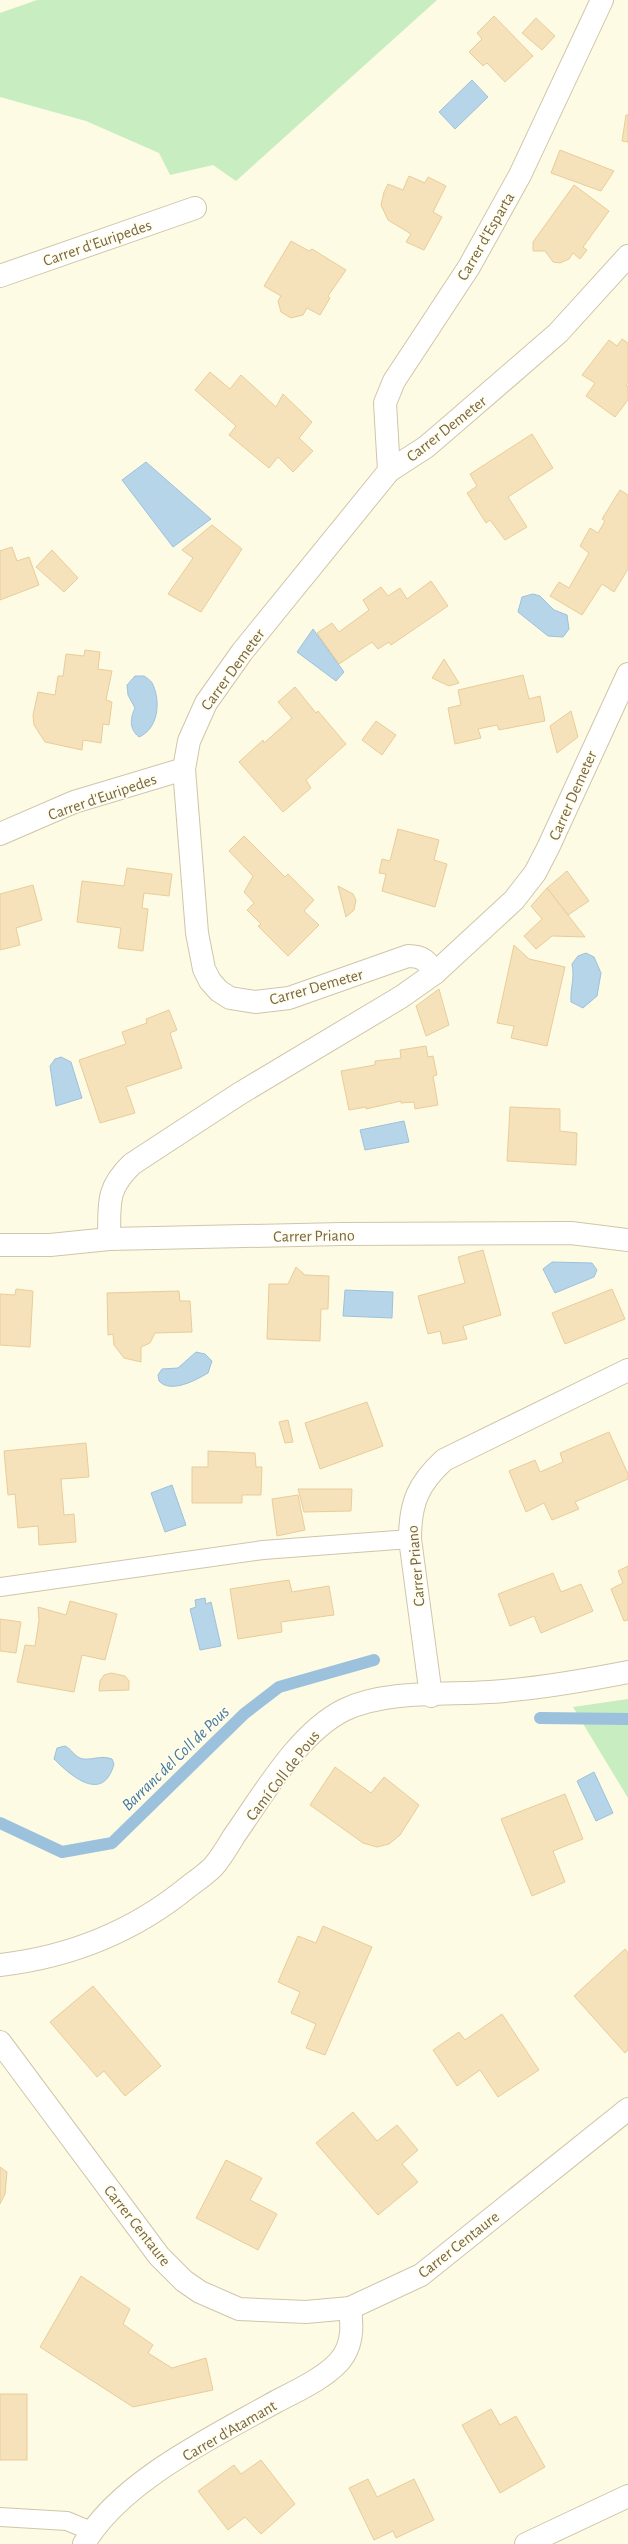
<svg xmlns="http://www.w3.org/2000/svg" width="628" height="2544" viewBox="0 0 628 2544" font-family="'Alegreya Sans',sans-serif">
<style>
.green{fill:#c7edc1}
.water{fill:#b7d5e9;stroke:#9cc1dc}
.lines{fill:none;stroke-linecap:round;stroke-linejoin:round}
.stream{stroke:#9cc1dc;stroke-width:12}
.building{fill:#f5e1ba;stroke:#e9cd99}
.service-casing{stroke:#d0c5a9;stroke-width:20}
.minor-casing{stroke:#d0c5a9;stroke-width:24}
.service{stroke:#fff;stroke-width:18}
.minor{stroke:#fff;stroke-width:22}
.labels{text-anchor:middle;stroke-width:3.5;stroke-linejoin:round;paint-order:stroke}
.street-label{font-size:16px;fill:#796647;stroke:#fffdec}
.water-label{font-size:17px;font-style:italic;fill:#44779d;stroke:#fffdec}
</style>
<rect width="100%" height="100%" fill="#fefbe4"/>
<!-- green -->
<g class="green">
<path d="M37 0H437L236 181 213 165 170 175 159 153 86 121 0 97V13Z"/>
<path d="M628 1699V1798L573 1707Z"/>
</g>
<!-- water -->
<g class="water">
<path d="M472 80 488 97 455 129 439 112Z"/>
<path d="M146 462 211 519 173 547 122 480Z"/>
<path d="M533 594 540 596 554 610 567 615 569 629 563 637 548 636 518 612 522 597Z"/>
<path d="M313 629 344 672 336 681 297 652Z"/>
<path d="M135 676H144C147 678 152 681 153 685 161 702 158 729 139 737 129 729 130 718 135 708L128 695 127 685Z"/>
<path d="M586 953 594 957 601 973 597 996 583 1008 571 1002C570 987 575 980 572 964L578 956Z"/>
<path d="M61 1057 71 1062 82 1098 56 1106 50 1066 55 1059Z"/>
<path d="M404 1121 409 1142 365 1150 360 1130Z"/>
<path d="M552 1262 592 1263 597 1270 594 1277 555 1293 543 1269Z"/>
<path d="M345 1290 393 1292 392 1318 343 1316Z"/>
<path d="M196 1352 205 1354 212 1361 208 1373C196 1380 171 1394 159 1381L158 1375 162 1369 178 1368Z"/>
<path d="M172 1485 186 1525 165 1532 151 1493Z"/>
<path d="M205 1598 206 1604 211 1602 221 1646 200 1650 190 1609 196 1607 195 1600Z"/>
<path d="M65 1746C72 1749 74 1757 83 1759 93 1760 101 1755 112 1759L114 1764C103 1804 71 1776 54 1759L57 1748Z"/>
<path d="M594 1772 613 1813 596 1821 577 1781Z"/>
</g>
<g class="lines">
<!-- stream -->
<g class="stream">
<path d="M540 1718 628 1719"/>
<path d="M0 1823 62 1852 112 1843 244 1714 279 1687 374 1660"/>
</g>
</g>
<!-- building -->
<g class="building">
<path d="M494 16 533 56 505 82 487 63 483 66 469 52 482 39 477 33Z"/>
<path d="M536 18 555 36 542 50 522 33Z"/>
<path d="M626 115H628V142L622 141Z"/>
<path d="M560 150 614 171 601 191 551 173Z"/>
<path d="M409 176 425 183 428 177 446 186 433 212 442 217 424 250 406 242 411 234 388 220 381 205 384 192 388 184 403 190Z"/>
<path d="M574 185 609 211 583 247 587 250 580 259 573 253 569 259 560 263 553 262 545 251H533V242Z"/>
<path d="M291 241 309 251 312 249 346 270 328 296 330 298 320 315 307 308 303 315 291 318 281 312 278 301 281 296 264 286Z"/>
<path d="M622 339 628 343V382L626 385 628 386V400L615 417 586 396 595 383 582 375 609 340 617 346Z"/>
<path d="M210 372 230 389 241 375 276 407 283 394 312 422 299 438 313 451 293 472 278 457 269 468 229 435 236 426 195 390Z"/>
<path d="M532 434 553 468 508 497 527 527 505 540 490 520 486 523 467 493 477 486 470 474Z"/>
<path d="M620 490 628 495V569L614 592 602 584 582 615 550 596 559 582 569 588 589 553 580 546 590 528 598 533 605 521 602 519Z"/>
<path d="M212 525 242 549 201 612 168 594 193 558 182 550Z"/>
<path d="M12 547 17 561 29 557 39 585 0 600V551Z"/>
<path d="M52 550 78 578 64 592 36 567Z"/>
<path d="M431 581 448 606 391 645 389 642 378 649 372 642 339 664 317 633 332 623 339 632 369 610 363 600 381 587 388 596 400 588 407 599Z"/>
<path d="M85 650 100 652 98 669 112 671 106 700 112 702 109 725 103 724 101 743 83 740 82 750 45 742 34 725 33 715 38 692 55 695 58 676H63L66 654 84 656Z"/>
<path d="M444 659 459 683 449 686 432 678Z"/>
<path d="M523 675 529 699 540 696 545 721 499 730 497 725 478 729 481 738 455 744 448 708 461 705 458 690Z"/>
<path d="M295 687 316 713 318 711 346 744 306 780 311 788 283 812 239 762 263 740 264 743 292 718 278 702Z"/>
<path d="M571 711 578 737 557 753 550 726Z"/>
<path d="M376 721 396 735 382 755 362 740Z"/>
<path d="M398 829 439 840 434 860 447 864 435 907 382 891 386 874 379 873 382 859 390 861Z"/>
<path d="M244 836 285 877 288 874 314 900 304 911 319 925 288 956 258 926 261 924 247 910 254 903 244 892 253 876 229 851Z"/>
<path d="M127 868 172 874 169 896 144 893 142 908 148 909 143 951 118 948 121 928 77 922 82 881 124 886Z"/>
<path d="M567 871 589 901 568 915 547 888Z"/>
<path d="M33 885 42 920 16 928 20 945 0 950V894Z"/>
<path d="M338 886 353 894 356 900 354 910 346 917Z"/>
<path d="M547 888 585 937 552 936 536 949 524 936 542 919 531 906Z"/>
<path d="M514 945 529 959 565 967 547 1046 511 1038 514 1026 497 1023Z"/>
<path d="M439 989 449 1025 426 1036 416 1006Z"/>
<path d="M169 1010 177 1030 170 1033 182 1068 126 1087 135 1113 100 1123 79 1060 126 1044 122 1032 147 1023 146 1019Z"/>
<path d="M426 1046 428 1057 433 1056 437 1075 433 1076 438 1105 415 1109 414 1102 401 1103V1101L366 1109V1107L349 1110 341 1071 375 1065V1061L401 1058 400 1050Z"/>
<path d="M510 1107 560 1109V1131L577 1133 576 1165 507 1161Z"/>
<path d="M483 1250 501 1315 463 1326 467 1339 443 1344 440 1331 428 1334 418 1296 465 1283 458 1257Z"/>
<path d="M296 1267 305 1275 329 1276 328 1309H321L320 1341 267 1339 269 1284H288Z"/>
<path d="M16 1289 33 1291 30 1347 0 1345V1294L15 1295Z"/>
<path d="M612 1289 625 1319 565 1344 552 1313Z"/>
<path d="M179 1291 180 1301H190L192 1332 155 1333 150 1343 141 1347V1362L124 1358 114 1345 113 1334 108 1335 107 1293Z"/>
<path d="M367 1402 383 1446 320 1469 305 1423Z"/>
<path d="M288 1420 293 1442 285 1443 279 1422Z"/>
<path d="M609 1432 628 1474V1479L575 1502 579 1509 552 1520 544 1503 526 1512 509 1471 535 1460 540 1472 563 1462 560 1453Z"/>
<path d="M86 1443 89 1477 61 1479 64 1515 74 1514 76 1542 39 1545 38 1526 18 1528 15 1494 8 1495 4 1451Z"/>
<path d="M208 1451 255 1453 256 1467H262L261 1495H242V1503H192V1467H208Z"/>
<path d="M298 1489H352L351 1511 304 1512Z"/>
<path d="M298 1495 305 1530 277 1536 272 1499Z"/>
<path d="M628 1566V1620L624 1621 611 1589 623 1583 618 1571Z"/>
<path d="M553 1573 561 1592 581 1584 593 1611 541 1633 534 1616 510 1626 498 1594Z"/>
<path d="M289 1580 292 1592 329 1586 334 1615 281 1622 282 1632 238 1639 230 1589Z"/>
<path d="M70 1601 117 1614 105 1660 82 1655 74 1692 17 1682 25 1645 35 1646 39 1620 38 1607 66 1615Z"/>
<path d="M0 1619 21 1622 16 1653 0 1651Z"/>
<path d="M111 1673 125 1676 129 1681V1690L99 1691 100 1681 104 1675Z"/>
<path d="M335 1767 371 1793 384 1777 419 1805 400 1835 389 1844 377 1847 363 1843 310 1805Z"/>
<path d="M565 1794 583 1839 553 1851 565 1882 532 1896 501 1819Z"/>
<path d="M323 1926 372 1947 325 2055 306 2048 316 2024 291 2013 300 1992 278 1982 298 1936 316 1943Z"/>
<path d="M625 1949 628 1953V2050L625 2053 574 1996Z"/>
<path d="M93 1986 161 2066 125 2096 104 2071 97 2077 50 2022Z"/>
<path d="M502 2014 539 2070 498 2097 480 2070 457 2086 433 2050 459 2032 465 2040Z"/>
<path d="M353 2112 377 2141 397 2125 418 2150 402 2164 418 2182 378 2215 316 2143Z"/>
<path d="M226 2160 262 2178 250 2200 277 2214 258 2250 196 2218Z"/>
<path d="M0 2167 7 2172 5 2194 0 2204Z"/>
<path d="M81 2276 130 2309 123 2324 153 2345 148 2353 172 2368 206 2358 213 2390 133 2407 40 2347Z"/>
<rect x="0" y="2394" width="27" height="66"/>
<path d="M491 2409 500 2425 516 2416 545 2467 500 2493 462 2425Z"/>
<path d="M261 2460 295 2504 261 2534 245 2517 228 2530 198 2491 234 2465 241 2474Z"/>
<path d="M368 2479 377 2497 414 2479 434 2520 396 2538 393 2531 374 2540 349 2488Z"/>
</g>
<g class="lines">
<defs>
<g id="service">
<path d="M0 1587 263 1550 410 1539"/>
<path d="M0 2517 67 2521 91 2531"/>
</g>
<g id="minor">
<path d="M0 276 195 208"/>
<path d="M389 471 385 403 394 381 469 267 520 175 602 0"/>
<path d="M0 834 74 802 184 769"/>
<path d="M435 973C427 961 423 956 408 956L289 998 255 1002 230 998 219 991 210 981 204 969 197 933 184 769 189 741 206 703 242 652 389 471 426 447 454 423 558 333 628 256"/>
<path d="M109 1239C110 1204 105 1190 132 1164L239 1094 401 997 435 973 514 900 535 873 548 848 628 674"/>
<path d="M0 1245H50L109 1239 342 1234 571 1233 628 1240"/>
<path d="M431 1696 410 1539C410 1503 418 1484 444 1460L628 1370"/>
<path d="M0 1965C69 1957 133 1932 188 1887 196 1881 206 1874 213 1867 221 1858 228 1846 234 1836 263 1795 298 1733 344 1710 385 1690 445 1695 490 1692 536 1689 582 1681 628 1672"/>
<path d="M0 2042 159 2256 184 2281 200 2292 239 2309 306 2312 350 2308 421 2275 628 2109"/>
<path d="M84 2544C120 2481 215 2436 277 2401 297 2391 333 2374 344 2355 353 2340 352 2324 350 2308"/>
<path d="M526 2544 628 2496"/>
</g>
</defs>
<!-- service casing -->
<use href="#service" class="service-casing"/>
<!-- minor casing -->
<use href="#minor" class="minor-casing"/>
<!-- service -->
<use href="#service" class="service"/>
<!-- minor -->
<use href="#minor" class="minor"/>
</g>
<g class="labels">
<!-- street labels -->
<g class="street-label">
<text transform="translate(485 236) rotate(-60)" y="6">Carrer d'Esparta</text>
<text transform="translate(97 242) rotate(-19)" y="6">Carrer d'Euripedes</text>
<text transform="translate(446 428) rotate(-38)" y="6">Carrer Demeter</text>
<text transform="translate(232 669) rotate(-54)" y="6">Carrer Demeter</text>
<text transform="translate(572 795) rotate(-66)" y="6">Carrer Demeter</text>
<text transform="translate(102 796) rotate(-19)" y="6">Carrer d'Euripedes</text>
<text transform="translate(316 986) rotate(-16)" y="6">Carrer Demeter</text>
<text transform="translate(314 1235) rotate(-1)" y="6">Carrer Priano</text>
<text transform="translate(415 1566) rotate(-95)" y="6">Carrer Priano</text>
<text transform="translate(282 1775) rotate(-52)" y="6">Camí Coll de Pous</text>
<text transform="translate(138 2225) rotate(52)" y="6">Carrer Centaure</text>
<text transform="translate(458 2244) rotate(-38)" y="6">Carrer Centaure</text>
<text transform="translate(229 2430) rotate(-30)" y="6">Carrer d'Atamant</text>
</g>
<!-- water labels -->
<g class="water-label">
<text transform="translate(175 1758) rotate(-44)" y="6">Barranc del Coll de Pous</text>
</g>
</g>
</svg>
